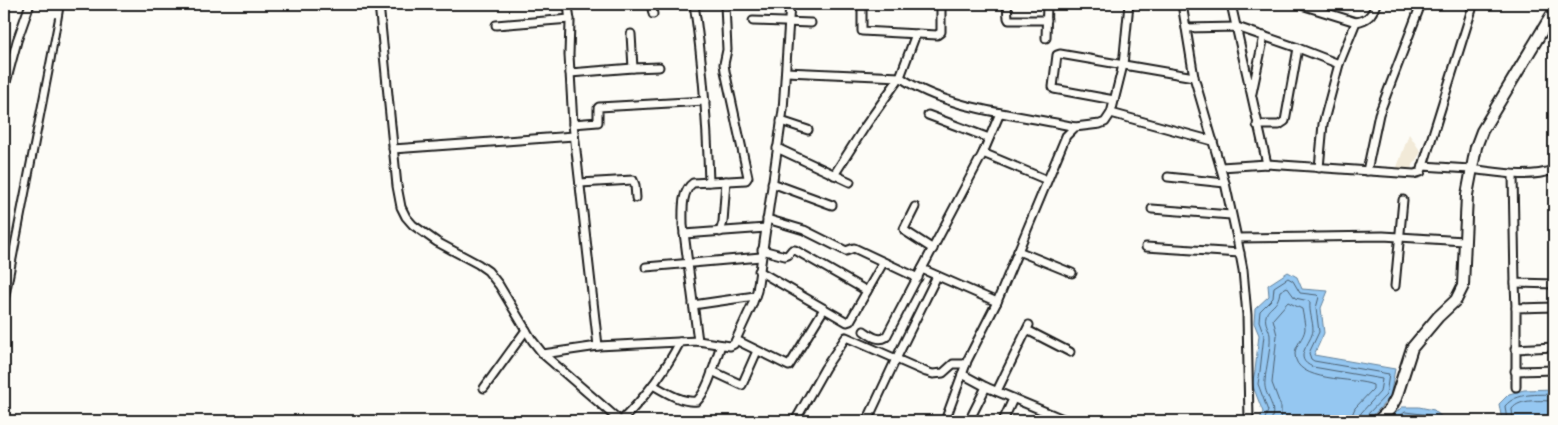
<svg xmlns="http://www.w3.org/2000/svg" width="1558" height="425" viewBox="0 0 1558 425" font-family="'Gochi Hand',sans-serif">
<style>
.built{fill:#f2ead8}
.water{fill:#95c7f1;stroke:#65839c}
.lines{fill:none;stroke-linecap:round;stroke-linejoin:round}
.shore{stroke:#4c6071;stroke-width:1}
.street-casing{stroke:#1c1c1c;stroke-width:11}
.secondary-casing{stroke:#1c1c1c;stroke-width:14}
.street{stroke:#fdfcf7;stroke-width:7}
.secondary{stroke:#fdfcf7;stroke-width:10}
.rail{stroke:#1c1c1c;stroke-width:2}
</style>
<rect width="100%" height="100%" fill="#fdfcf7"/>
<filter id="ink" filterUnits="userSpaceOnUse"><feTurbulence type="fractalNoise" baseFrequency=".02" numOctaves="2"/><feDisplacementMap in="SourceGraphic" scale="10" xChannelSelector="R" yChannelSelector="G"/><feConvolveMatrix kernelMatrix="1 2 1 2 8 2 1 2 1" color-interpolation-filters="sRGB"/></filter>
<g filter="url(#ink)">
<!-- built -->
<path class="built" d="M1409 134 1421 152 1410 170H1396Z"/>
<!-- water -->
<g class="water">
<path d="M1288 272 1297 277 1302 289 1328 291 1321 308 1324 333 1314 355 1395 369 1390 397 1368 421H1259L1263 412 1252 384 1255 371 1259 335 1254 323 1255 309 1269 296 1268 285Z"/>
<path d="M1554 389V421H1502L1499 404 1509 394 1524 390Z"/>
<path d="M1402 407H1419L1434 410 1446 421H1387Z"/>
</g>
<g class="lines">
<!-- shore -->
<g class="shore">
<path d="M1264 421 1268 411 1258 384 1260 371 1264 335 1259 321 1260 311 1273 298 1274 287 1288 278 1293 281 1300 293 1317 295 1319 297 1316 308 1319 332 1309 353 1311 359 1314 361 1389 374 1386 395 1366 416 1365 421"/>
<path d="M1271 421C1278 404 1263 396 1265 381 1266 366 1271 350 1270 335 1269 328 1264 323 1266 316 1268 306 1278 308 1280 291L1287 287 1295 298 1309 301 1310 303C1309 312 1313 321 1313 330 1312 343 1291 358 1313 367L1382 379 1380 392 1361 413 1359 421"/>
<path d="M1279 421 1281 415V407L1272 383 1277 335 1273 319 1288 302 1302 309C1303 315 1305 323 1305 329 1304 338 1295 345 1295 354 1295 383 1354 377 1373 385V389L1355 408 1352 415V421"/>
<path d="M1394 421 1405 412 1431 415 1439 421"/>
<path d="M1507 421 1505 406C1517 392 1537 395 1554 394"/>
<path d="M1513 421 1512 409C1520 398 1541 401 1554 401"/>
</g>
<defs>
<g id="street">
<path d="M379 4 397 186 401 207 406 217 413 225 437 242 478 264 488 271 499 285 532 340 543 354 619 420 623 419C646 396 665 371 680 342"/>
<path d="M568 4 570 22 569 55 573 124 598 346"/>
<path d="M651 4 653 14"/>
<path d="M694 4C703 63 707 122 709 182"/>
<path d="M862 4V31L937 35 941 32V4"/>
<path d="M1007 4 1008 18 1009 20H1047"/>
<path d="M1182 4 1194 77 1225 183 1237 238 1243 270 1247 315 1249 421"/>
<path d="M1231 4 1267 164"/>
<path d="M1298 4 1356 22 1339 64 1323 124 1319 168"/>
<path d="M753 21 811 23"/>
<path d="M1356 22C1368 20 1372 15 1376 4"/>
<path d="M496 25 570 19"/>
<path d="M1186 28 1237 27 1298 48 1339 64"/>
<path d="M631 34 633 68"/>
<path d="M1046 38 1047 4"/>
<path d="M786 72 900 77C948 111 1020 114 1075 127"/>
<path d="M570 73 633 68 659 67"/>
<path d="M4 90 17 41 30 4"/>
<path d="M1252 93 1264 36"/>
<path d="M1114 100 1054 89 1053 87 1057 55 1060 54 1194 77"/>
<path d="M1111 113 1213 141"/>
<path d="M928 115 989 138"/>
<path d="M781 121 808 130"/>
<path d="M573 124 598 122V108L599 107 705 101"/>
<path d="M1257 125H1279L1285 121 1298 48"/>
<path d="M777 148 850 182"/>
<path d="M393 149 574 136"/>
<path d="M983 153 1047 180"/>
<path d="M1423 166 1473 6"/>
<path d="M1221 167 1267 164 1414 174 1421 172 1423 166C1439 167 1454 168 1470 169 1498 172 1526 179 1554 170"/>
<path d="M1367 171 1379 114 1421 4"/>
<path d="M834 175 866 125 900 77 916 34"/>
<path d="M1513 175 1515 283 1554 284"/>
<path d="M1168 177 1225 183"/>
<path d="M580 183 633 180 635 185 636 198"/>
<path d="M772 183 832 205"/>
<path d="M915 207 904 229 905 231 933 249"/>
<path d="M1152 209 1231 215"/>
<path d="M767 219 804 230 846 251 854 248 918 278"/>
<path d="M720 232 723 222 726 181"/>
<path d="M684 234 766 228"/>
<path d="M1237 238 1383 236 1464 241"/>
<path d="M1146 247 1240 253"/>
<path d="M762 250 785 256 788 255 792 250H795L867 291"/>
<path d="M1018 251 1072 273"/>
<path d="M646 267 761 257"/>
<path d="M922 269 997 302"/>
<path d="M759 271 847 322 850 321 883 263"/>
<path d="M1515 283 1516 308"/>
<path d="M1395 286 1403 200"/>
<path d="M693 305 755 296"/>
<path d="M1027 330 1070 352"/>
<path d="M864 331C870 335 878 342 886 337L983 153 1000 113"/>
<path d="M736 340 789 366 824 309"/>
<path d="M698 341 683 225C683 212 681 191 693 183L746 180 748 177 725 71 724 64 727 50 725 4"/>
<path d="M1515 349 1554 347"/>
<path d="M543 354 598 346 698 341 730 346 734 344 752 305 757 291 783 110 790 4"/>
<path d="M712 371 742 385 757 351"/>
<path d="M1515 371 1554 370"/>
<path d="M962 374 986 387 1068 421"/>
<path d="M653 385C665 392 682 403 697 401 709 389 715 361 721 345"/>
<path d="M1516 387V308L1554 307"/>
<path d="M484 388 526 330"/>
<path d="M997 391 1029 325"/>
<path d="M795 421 825 368 846 337 926 372 933 374 943 373 953 364H966"/>
<path d="M867 421 896 359 937 276"/>
<path d="M945 421 967 361 997 302 1066 136 1075 127 1100 124 1105 122 1111 113 1123 65 1129 4"/>
<path d="M969 421 986 387"/>
<path d="M1003 421 1013 399"/>
</g>
<path id="secondary" d="M1378 421 1390 409 1396 398 1412 348 1438 317 1456 300 1463 286 1467 195 1476 147 1482 131 1554 11"/>
</defs>
<!-- street casing -->
<use href="#street" class="street-casing"/>
<!-- secondary casing -->
<use href="#secondary" class="secondary-casing"/>
<!-- street -->
<use href="#street" class="street"/>
<!-- secondary -->
<use href="#secondary" class="secondary"/>
<!-- rail -->
<g class="rail">
<path d="M4 278 55 18"/>
<path d="M4 324 53 69 64 4"/>
</g>
</g>
</g>
<!-- margin -->
<rect width="1558" height="425" fill="none" stroke="#fdfcf7" stroke-width="20"/>
<rect x="10" y="10" width="1538" height="405" fill="none" stroke="#1c1c1c" stroke-width="2" filter="url(#ink)"/>
</svg>
